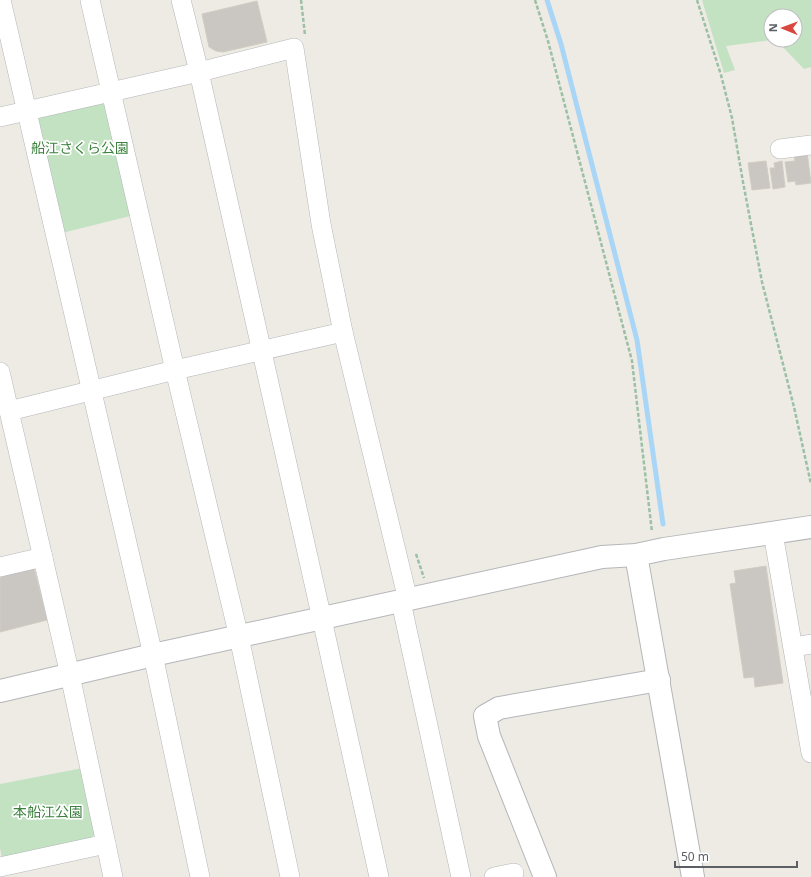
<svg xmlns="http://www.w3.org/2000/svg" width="811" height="877" viewBox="0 0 811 877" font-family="'Noto Sans','Noto Sans JP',sans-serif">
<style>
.green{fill:#c2e2c2}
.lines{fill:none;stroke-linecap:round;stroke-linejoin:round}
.stream{stroke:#a9d6f7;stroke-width:5}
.building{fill:#cac7c2;stroke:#d1ccc2}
.minor-casing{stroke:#b4b6b9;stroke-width:20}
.tertiary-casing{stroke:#b4b6b9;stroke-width:24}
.path{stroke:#9bc0a5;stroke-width:2.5;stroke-dasharray:4 2;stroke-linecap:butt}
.minor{stroke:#fff;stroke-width:19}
.tertiary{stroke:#fff;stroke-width:22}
.labels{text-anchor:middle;stroke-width:3.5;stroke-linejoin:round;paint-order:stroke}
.park-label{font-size:14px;fill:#3d813f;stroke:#fff}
</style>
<rect width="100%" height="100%" fill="#edebe4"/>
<!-- green -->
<g class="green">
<path d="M702 0H811V67L804 69 776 40H795V16H771V40L726 46 735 70 724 73Z"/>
<path d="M102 100 109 103 134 215 62 233 36 121 40 113Z"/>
<path d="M83 768 97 831 88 842 2 858 0 848V784Z"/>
</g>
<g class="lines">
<!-- stream -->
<path class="stream" d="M547 0 561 44 637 340 663 524"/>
</g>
<!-- building -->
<g class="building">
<path d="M257 1 267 42 223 52 216 51 209 47 202 14Z"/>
<path d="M807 152 811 183 796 185 795 181 788 182 785 162 795 161 794 154Z"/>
<path d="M766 161 770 188 752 190 748 163Z"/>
<path d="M782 161 785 187 773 189 770 168H775L774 163Z"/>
<path d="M766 566 783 683 755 687 754 677 744 678 730 584 736 583 734 571Z"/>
<path d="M34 568 47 620 0 632V576Z"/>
</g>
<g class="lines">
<defs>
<g id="minor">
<path d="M1 0 153 655 200 877"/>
<path d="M90 0 175 370 239 637 290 877"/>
<path d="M181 0 199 72 322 619 379 877"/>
<path d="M0 117 199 72 294 48 321 224 343 332 408 600"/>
<path d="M780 149 811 145"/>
<path d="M0 372 70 675 113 877"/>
<path d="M9 411 175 370 343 332"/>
<path d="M773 533 811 753"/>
<path d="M0 567 43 557"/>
<path d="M401 602 461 877"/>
<path d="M794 647 811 644"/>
<path d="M0 867 106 844"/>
<path d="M494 877 514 873"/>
</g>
<g id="tertiary">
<path d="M636 555 693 877"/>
<path d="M0 691 153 655 602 557 636 555 664 549 811 527"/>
<path d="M545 877 489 736 485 716 499 708 659 680"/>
</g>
</defs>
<!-- minor casing -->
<use href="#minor" class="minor-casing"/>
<!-- tertiary casing -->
<use href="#tertiary" class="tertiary-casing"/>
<!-- path -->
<g class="path">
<path d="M301 0 305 35"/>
<path d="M535 0 548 41 632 361 652 532"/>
<path d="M697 0 721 75 732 118 743 182 762 282 794 407 811 484"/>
<path d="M416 554 424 578"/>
</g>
<!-- minor -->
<use href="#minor" class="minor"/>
<!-- tertiary -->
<use href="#tertiary" class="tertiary"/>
</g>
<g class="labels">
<!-- park labels -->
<g class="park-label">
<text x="80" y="153">船江さくら公園</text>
<text x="48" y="817">本船江公園</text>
</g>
</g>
<!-- north arrow -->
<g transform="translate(783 28) rotate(271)"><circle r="19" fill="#ffffff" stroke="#bebfc1"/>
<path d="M0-3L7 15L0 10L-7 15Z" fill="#d9483e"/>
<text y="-6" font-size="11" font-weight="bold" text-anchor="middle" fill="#5c5f63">N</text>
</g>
<!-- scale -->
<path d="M675 861v6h122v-6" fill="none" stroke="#5c5f63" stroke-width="2"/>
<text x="681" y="861" font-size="12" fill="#5c5f63" stroke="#ffffff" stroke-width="3" paint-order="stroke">50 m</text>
</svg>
